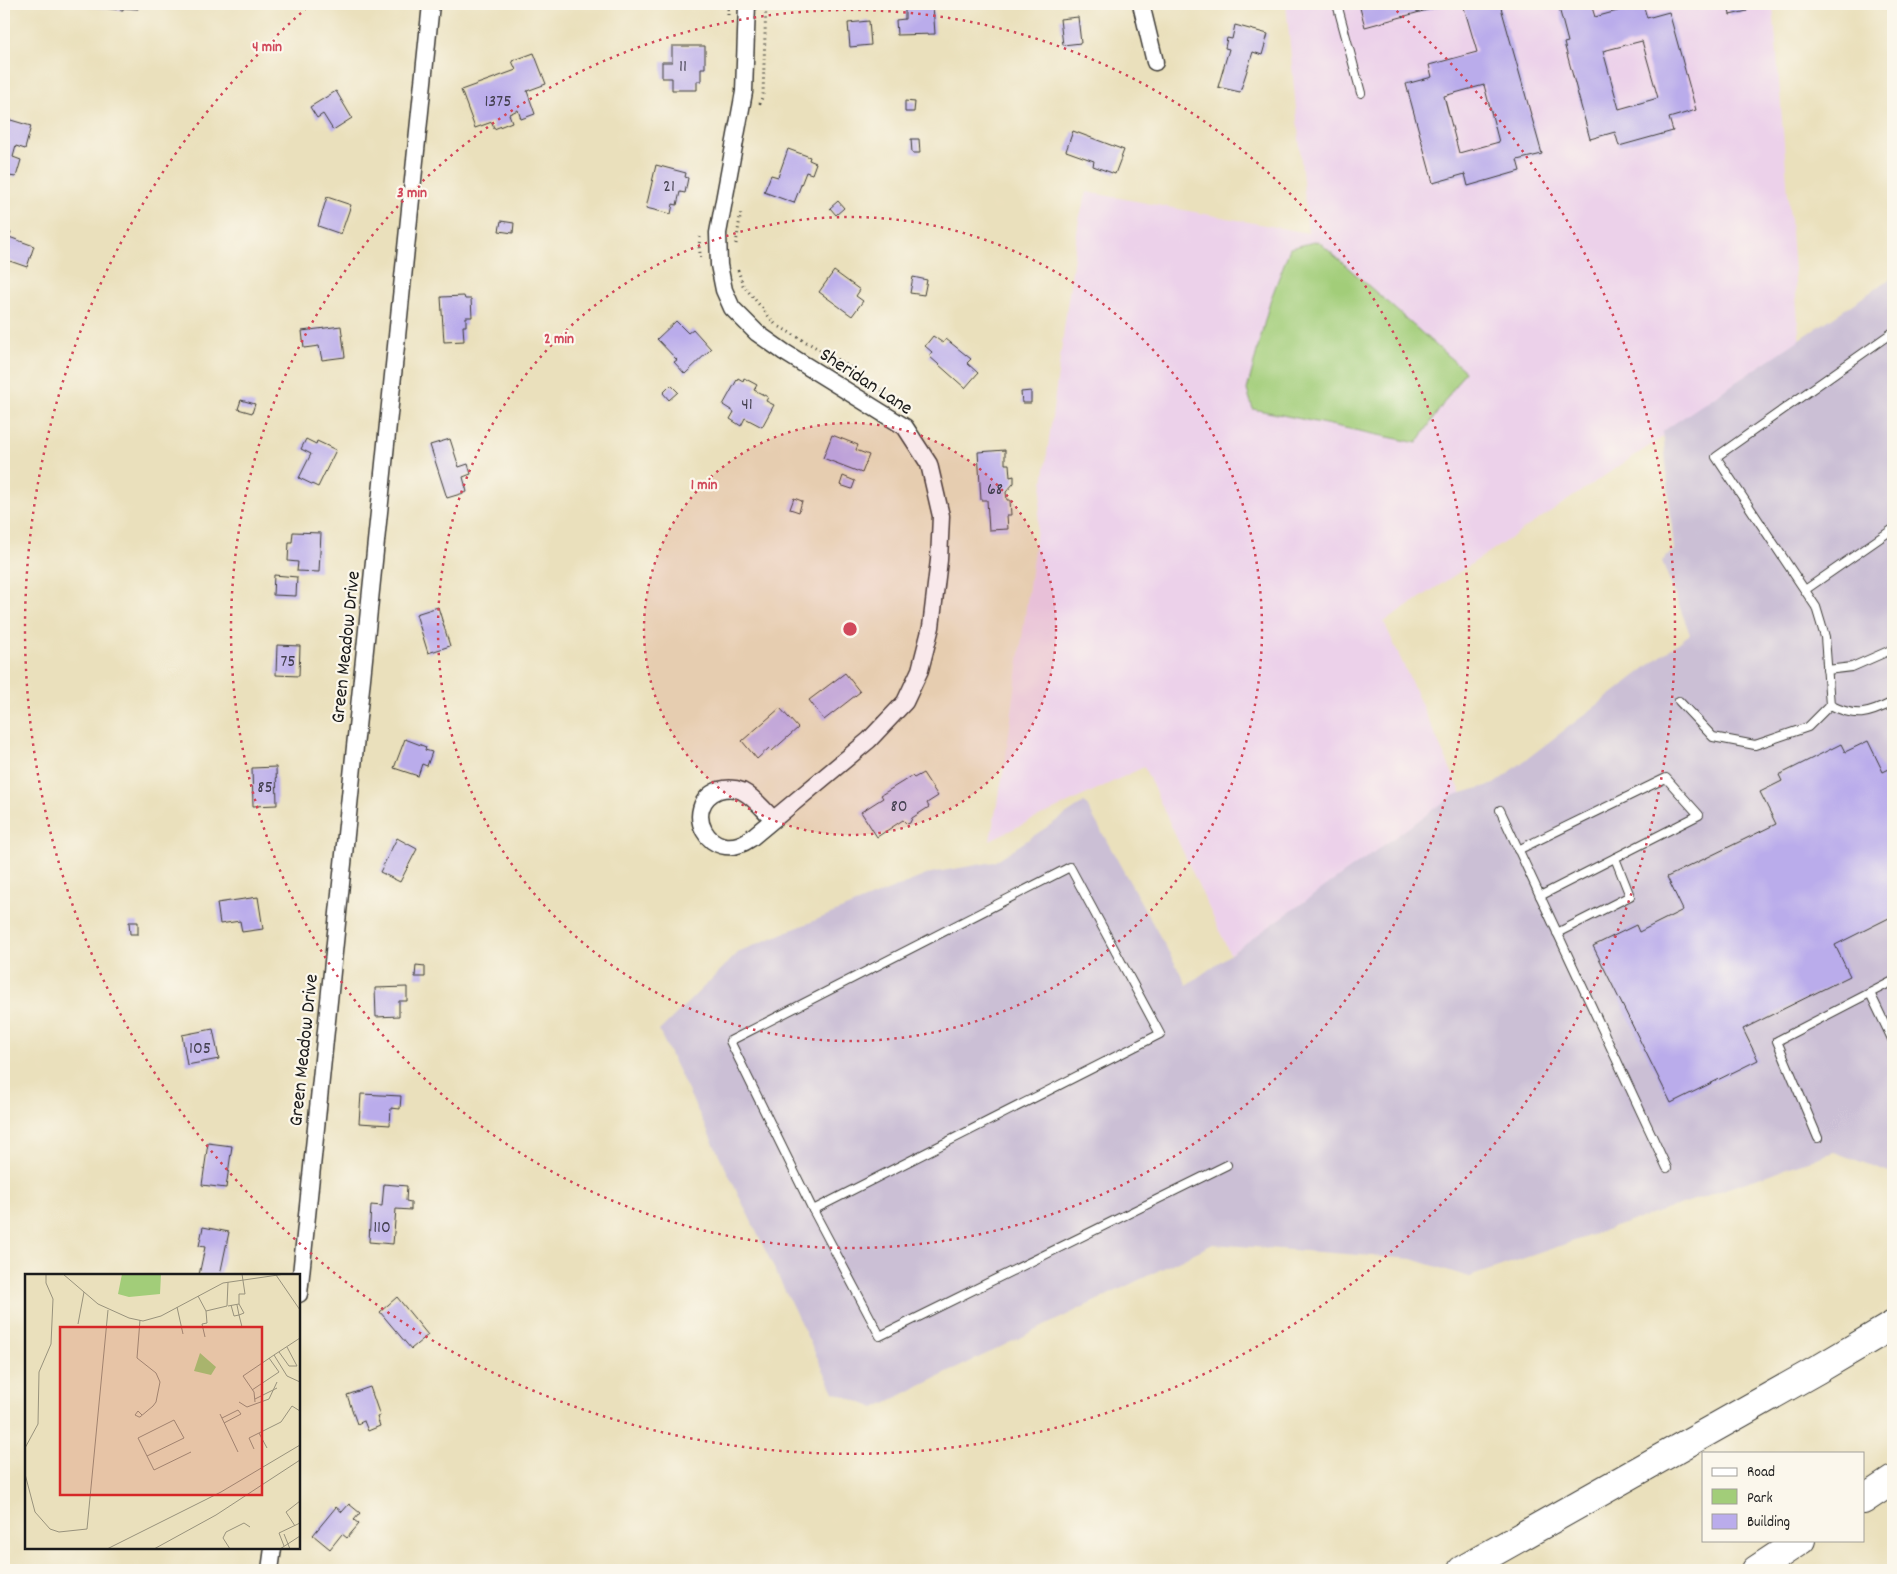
<svg xmlns="http://www.w3.org/2000/svg" width="1897" height="1574" viewBox="0 0 1897 1574" font-family="Dekko,sans-serif">
<style>
.built{fill:#ecd1ea}
.industrial{fill:#cbbfd5}
.green{fill:#a2cd79;stroke:#5f744a}
.building{fill:#baaceb;fill-rule:evenodd}
.lines{fill:none;stroke-linecap:round;stroke-linejoin:round}
.lane-casing{stroke:#3b3934;stroke-width:10}
.street-casing{stroke:#3b3934;stroke-width:19}
.highway-casing{stroke:#3b3934;stroke-width:30}
.path{stroke:#3b3934;stroke-width:3;stroke-dasharray:1 4;stroke-linecap:butt}
.lane{stroke:#fff;stroke-width:8}
.street{stroke:#fff;stroke-width:16}
.highway{stroke:#fff;stroke-width:28}
.ring{fill:none;stroke:#d1495b;stroke-width:2.5;stroke-dasharray:2.5 5}
.labels{text-anchor:middle;stroke-width:4.5;stroke-linejoin:round;paint-order:stroke}
.number-label{font-size:18px;fill:#444050}
.street-label{font-size:20px;fill:#1c1c1c;stroke:#fbf7ec}
.inset-road{fill:none;stroke:#98927c;stroke-width:1}
.view{fill:#d62828;fill-opacity:0.15;stroke:#d62828;stroke-width:2.5}
.inset-edge{fill:none;stroke:#1c1c1c;stroke-width:2.5}
.centre{fill:#d1495b;stroke:#fbf7ec;stroke-width:2.5}
.ring-label{font-size:15px;text-anchor:middle;font-weight:bold;fill:#d1495b;stroke:#fbf7ec;stroke-width:4.5;stroke-linejoin:round;paint-order:stroke}
</style>
<rect width="100%" height="100%" fill="#fbf7ec"/>
<filter id="ink" filterUnits="userSpaceOnUse"><feTurbulence type="fractalNoise" baseFrequency=".02" numOctaves="2"/><feDisplacementMap in="SourceGraphic" scale="10" xChannelSelector="R" yChannelSelector="G"/><feConvolveMatrix kernelMatrix="1 2 1 2 8 2 1 2 1" color-interpolation-filters="sRGB"/></filter>
<filter id="wash" filterUnits="userSpaceOnUse"><feTurbulence type="fractalNoise" baseFrequency=".0096" numOctaves="4" result="noise"/><feDisplacementMap in="SourceGraphic" scale="20" xChannelSelector="R" yChannelSelector="G"/><feGaussianBlur stdDeviation="1.12" result="paint"/><feColorMatrix in="noise" values="0 0 0 0 0 0 0 0 0 0 0 0 0 0 0 0 0 1.4 0 .05"/><feComposite in="paint" operator="in"/></filter>
<g filter="url(#wash)">
<rect width="100%" height="100%" fill="#eae0bc"/>
<!-- built -->
<path class="built" d="M1286 4H1773L1800 346 1384 622 1465 801 1230 954 1144 767 990 840 1005 763 1079 219 1087 192 1308 233Z"/>
<!-- industrial -->
<path class="industrial" d="M1893 277V1170L1889 1172 1834 1152 1469 1277 1412 1259 1213 1244 875 1408 834 1392 659 1031 740 951 931 873 994 862 1085 802 1187 985 1454 795 1494 784 1690 634 1662 561 1674 550 1663 431Z"/>
<!-- green -->
<path class="green" d="M1318 241 1465 371 1417 443 1253 409 1247 390 1270 301 1290 248Z"/>
<g id="blocks">
<!-- building -->
<g class="building">
<path d="M90 4H139L138 9 123 8V10L90 7Z"/>
<path d="M1359 4H1449L1365 27Z"/>
<path d="M1463 4H1500L1542 154 1517 160 1520 171 1468 186 1465 174 1433 183 1406 84 1432 77 1429 65 1477 52ZM1484 85 1499 142 1459 153 1444 96Z"/>
<path d="M1558 4H1591L1595 17 1643 4 1647 18 1669 12 1696 110 1669 118 1673 131 1619 146 1615 132 1590 139 1564 43 1568 42ZM1642 41 1658 98 1619 109 1603 51Z"/>
<path d="M1728 4H1746L1747 11 1730 15Z"/>
<path d="M933 5 935 34 897 35 896 20 905 19V6Z"/>
<path d="M1078 17 1081 43 1063 45 1060 19Z"/>
<path d="M869 21 871 45 850 47 848 23Z"/>
<path d="M1235 25 1268 34 1262 55 1253 52 1240 92 1218 87 1229 49 1225 48 1227 38 1232 39Z"/>
<path d="M672 46H705V68H701V81H697V90H672V78H662V62H672Z"/>
<path d="M534 53 546 84 527 91 535 114 521 119 518 110 509 114 512 122 494 129 492 122 475 128 461 90 516 70 512 61Z"/>
<path d="M336 91 352 118 333 130 323 114 317 118 310 107Z"/>
<path d="M905 101 915 102 914 112H905Z"/>
<path d="M4 118 31 126 25 149 16 146 13 157 21 160 16 177 9 176 7 186 4 185Z"/>
<path d="M1073 131 1124 150 1115 174 1093 166 1094 161 1066 151Z"/>
<path d="M911 139H919L920 153H912Z"/>
<path d="M788 149 810 157 809 160 816 163 812 174 806 172 794 203 764 192 771 175 778 177Z"/>
<path d="M656 165 686 173 685 177 688 178 685 193 680 192 677 205 673 204 671 214 646 208Z"/>
<path d="M327 197 351 205 341 234 318 226Z"/>
<path d="M838 201 844 208 836 215 830 208Z"/>
<path d="M501 221 514 223 513 233 499 231Z"/>
<path d="M4 230 11 233 9 237 34 246 27 267 4 259Z"/>
<path d="M834 271 860 290 856 296 863 301 852 316 819 292Z"/>
<path d="M913 277 927 280 924 295 910 293Z"/>
<path d="M464 296 465 299H471L472 317H466V326H463L464 341 444 342 441 297Z"/>
<path d="M676 321 688 333 693 329 711 349 685 374 674 362 677 360 657 339Z"/>
<path d="M341 326 345 357 322 360 319 346 304 348 302 331Z"/>
<path d="M933 336 943 343 946 339 971 359 967 363 978 373 965 388 929 356 932 352 925 346Z"/>
<path d="M738 378 743 381 744 378 757 385 754 390 768 397 766 401 774 405 762 427 745 418 741 426 730 419 734 412 723 405Z"/>
<path d="M671 385 678 392 669 400 663 393Z"/>
<path d="M1031 391V403H1022L1021 392Z"/>
<path d="M241 400 255 404 252 413 238 409Z"/>
<path d="M832 435 858 445 856 450 869 455 862 473 823 458Z"/>
<path d="M306 439 316 444 317 441 336 450 318 487 299 478 311 454 301 449Z"/>
<path d="M450 439 459 467 468 464 471 474 463 477 467 492 447 498 430 445Z"/>
<path d="M1005 450V464H1009L1010 477 1014 476V483L1006 492 1007 500H1010L1011 515H1007L1008 529 989 530 987 500H981L978 452Z"/>
<path d="M843 476 855 481 852 489 840 485Z"/>
<path d="M794 498 802 501 799 512 790 509Z"/>
<path d="M293 532 321 533 319 572 297 571 298 562 288 561 289 542H292Z"/>
<path d="M274 575 297 577 296 596 273 595Z"/>
<path d="M438 607 450 646 428 653 416 614Z"/>
<path d="M277 645 300 646 299 676 276 675Z"/>
<path d="M845 673 860 692 824 720 809 700Z"/>
<path d="M780 708 798 728 772 751 769 748 757 759 742 741Z"/>
<path d="M405 739 426 747 425 750 432 752 427 766 422 764 418 776 394 768Z"/>
<path d="M1868 741 1883 772 1893 767V916L1835 945 1850 976 1743 1029 1758 1060 1671 1103 1593 946 1636 925 1639 932 1683 910 1667 877 1776 824 1760 792 1782 781 1779 775 1841 744 1845 752Z"/>
<path d="M276 767 277 805 253 806 252 768Z"/>
<path d="M923 773 938 796 927 803 929 807 912 818 910 823 907 824 903 820 877 837 861 812 883 798 881 795 912 776 914 778Z"/>
<path d="M397 838 417 849 400 882 380 872Z"/>
<path d="M258 897 263 929 242 932 240 921 220 924 217 903Z"/>
<path d="M129 922H138V934H130Z"/>
<path d="M416 965 425 966V977H415Z"/>
<path d="M407 987V1001H399V1016L376 1017 375 988Z"/>
<path d="M213 1029 219 1059 187 1065 182 1035Z"/>
<path d="M361 1094 401 1096 400 1109 391 1108 390 1125 359 1123Z"/>
<path d="M208 1143 232 1146 226 1188 202 1185Z"/>
<path d="M384 1184 407 1186 406 1201 411 1202V1210L396 1209 393 1244 369 1242 371 1205 382 1206Z"/>
<path d="M203 1227 229 1232 220 1275H199L205 1247 199 1246Z"/>
<path d="M397 1297 428 1335 411 1349 380 1312Z"/>
<path d="M370 1387 380 1416 377 1417 380 1426 368 1431 364 1421 357 1424 347 1395Z"/>
<path d="M349 1504 360 1513 354 1520 359 1524 347 1538 342 1534 330 1549 313 1535 336 1507 342 1512Z"/>
</g>
</g>
</g>
<g filter="url(#ink)">
<use href="#blocks" fill-opacity="0" stroke="#3b3934" stroke-width="1"/>
<g class="lines">
<defs>
<g id="lane">
<path d="M1337 4 1361 93"/>
<path d="M1805 590 1893 529"/>
<path d="M1827 670 1852 667 1893 649"/>
<path d="M1679 701 1713 737 1755 745 1808 727 1830 705 1825 637 1816 607 1716 457 1893 332"/>
<path d="M1830 705C1856 718 1867 715 1893 702"/>
<path d="M1500 810 1667 1168"/>
<path d="M1518 850 1666 778 1699 815 1540 896"/>
<path d="M1070 867 1160 1034 813 1210 730 1041Z"/>
<path d="M1557 933 1630 896 1615 858"/>
<path d="M1870 993 1893 1041"/>
<path d="M1818 1138 1777 1041 1893 981"/>
<path d="M813 1210 880 1336 1227 1165"/>
</g>
<g id="street">
<path d="M747 4 744 92 718 233 719 265 724 290 732 308 757 333 784 352 905 427 929 464 941 516 939 560 931 627 920 670 905 702 869 740 750 839C709 867 679 806 719 790 727 788 735 788 742 791 754 797 764 810 773 819"/>
<path d="M1141 4 1155 62"/>
<path d="M299 1294 431 4"/>
<path d="M270 1570 273 1548"/>
</g>
<g id="highway">
<path d="M1863 1500 1893 1480"/>
<path d="M1462 1570 1817 1370 1893 1325"/>
<path d="M1756 1570 1801 1540"/>
</g>
</defs>
<!-- lane casing -->
<use href="#lane" class="lane-casing"/>
<!-- street casing -->
<use href="#street" class="street-casing"/>
<!-- highway casing -->
<use href="#highway" class="highway-casing"/>
<!-- path -->
<g class="path">
<path d="M728 4V16"/>
<path d="M760 104 763 94 766 4"/>
<path d="M700 237 699 246 701 260"/>
<path d="M736 244 741 211"/>
<path d="M738 270 743 285 775 324"/>
<path d="M780 327 845 364 891 397"/>
</g>
<!-- lane -->
<use href="#lane" class="lane"/>
<!-- street -->
<use href="#street" class="street"/>
<!-- highway -->
<use href="#highway" class="highway"/>
</g>
</g>
<!-- distance rings -->
<circle cx="850" cy="629" r="206" fill="#d1495b" fill-opacity=".12"/>
<g class="ring">
<circle cx="850" cy="629" r="206"/>
<circle cx="850" cy="629" r="412"/>
<circle cx="850" cy="629" r="619"/>
<path d="M1391 6A825 825 0 1 1 309 6"/>
</g>
<g class="labels">
<!-- number labels -->
<g class="number-label">
<text x="683" y="71">11</text>
<text x="498" y="106">1375</text>
<text x="669" y="191">21</text>
<text x="747" y="409">41</text>
<text x="995" y="494">68</text>
<text x="288" y="666">75</text>
<text x="265" y="792">85</text>
<text x="899" y="811">80</text>
<text x="200" y="1053">105</text>
<text x="382" y="1232">110</text>
</g>
<!-- street labels -->
<g class="street-label">
<text transform="translate(867 380) rotate(33)" y="7">Sheridan Lane</text>
<text transform="translate(344 647) rotate(-84)" y="7">Green Meadow Drive</text>
<text transform="translate(302 1050) rotate(-84)" y="7">Green Meadow Drive</text>
</g>
</g>
<!-- overview -->
<g transform="translate(25 1274)">
<rect width="275" height="275" fill="#eae0bc"/>
<path d="M97 0H136L135 20 104 23 93 20ZM175 79 191 93 186 101 169 97Z" fill="#a2cd79"/>
<path class="inset-road" d="M38 0 73 30 104 44 118 47 136 42 198 9 260 0M251 1 275 36M173 22 181 37 202 32 203 8M214 30 219 39 214 41 217 53M206 31 209 42 214 41 212 31M203 32 214 30V20H220L217 0M152 33 158 60M115 46 112 84 131 99 135 108 131 128 128 132 115 143H114L110 141 113 137 117 141M53 50 59 18M180 63 177 50 182 49 181 37M275 64 249 81 262 102 275 108M254 78 264 92H272L262 73M227 116 254 98 244 84M230 125 252 114M214 128 222 133 244 125 252 108M230 128 229 118 218 102 249 81M195 140 213 178M197 144 213 136 216 140 199 149M149 146 159 164 122 182 113 164ZM234 159 242 174M0 174 13 150 14 98 26 70 28 25 21 9V0M229 175 224 164 256 148 267 132 275 137M122 182 129 196 166 178M0 200 10 238 25 255 34 258 62 255 83 36M270 252 261 238 275 227M259 260 265 275M259 272 254 259 275 249M82 275 196 218 275 171M129 275 191 241 275 186M205 275 198 264 201 258 219 249 225 253M255 275 275 262"/>
<path class="view" d="M35 53H237V221H35Z"/>
<rect width="275" height="275" class="inset-edge"/>
</g>
<circle cx="850" cy="629" r="8" class="centre"/>
<g class="ring-label">
<text x="267" y="51">4 min</text>
<text x="412" y="197">3 min</text>
<text x="559" y="343">2 min</text>
<text x="704" y="489">1 min</text>
</g>
<!-- margin -->
<rect width="1897" height="1574" fill="none" stroke="#fbf7ec" stroke-width="20"/>
<!-- legend -->
<rect x="1702" y="1452" width="162" height="90" fill="#fbf7ec" stroke="#a29f99"/>
<rect x="1712" y="1468" width="25" height="8" fill="#ffffff" stroke="#a29f99"/>
<text x="1747" y="1476" font-size="15" fill="#1c1c1c">Road</text>
<rect x="1712" y="1489" width="25" height="15" fill="#a2cd79" stroke="#a29f99"/>
<text x="1747" y="1502" font-size="15" fill="#1c1c1c">Park</text>
<rect x="1712" y="1514" width="25" height="15" fill="#baaceb" stroke="#a29f99"/>
<text x="1747" y="1526" font-size="15" fill="#1c1c1c">Building</text>
</svg>
